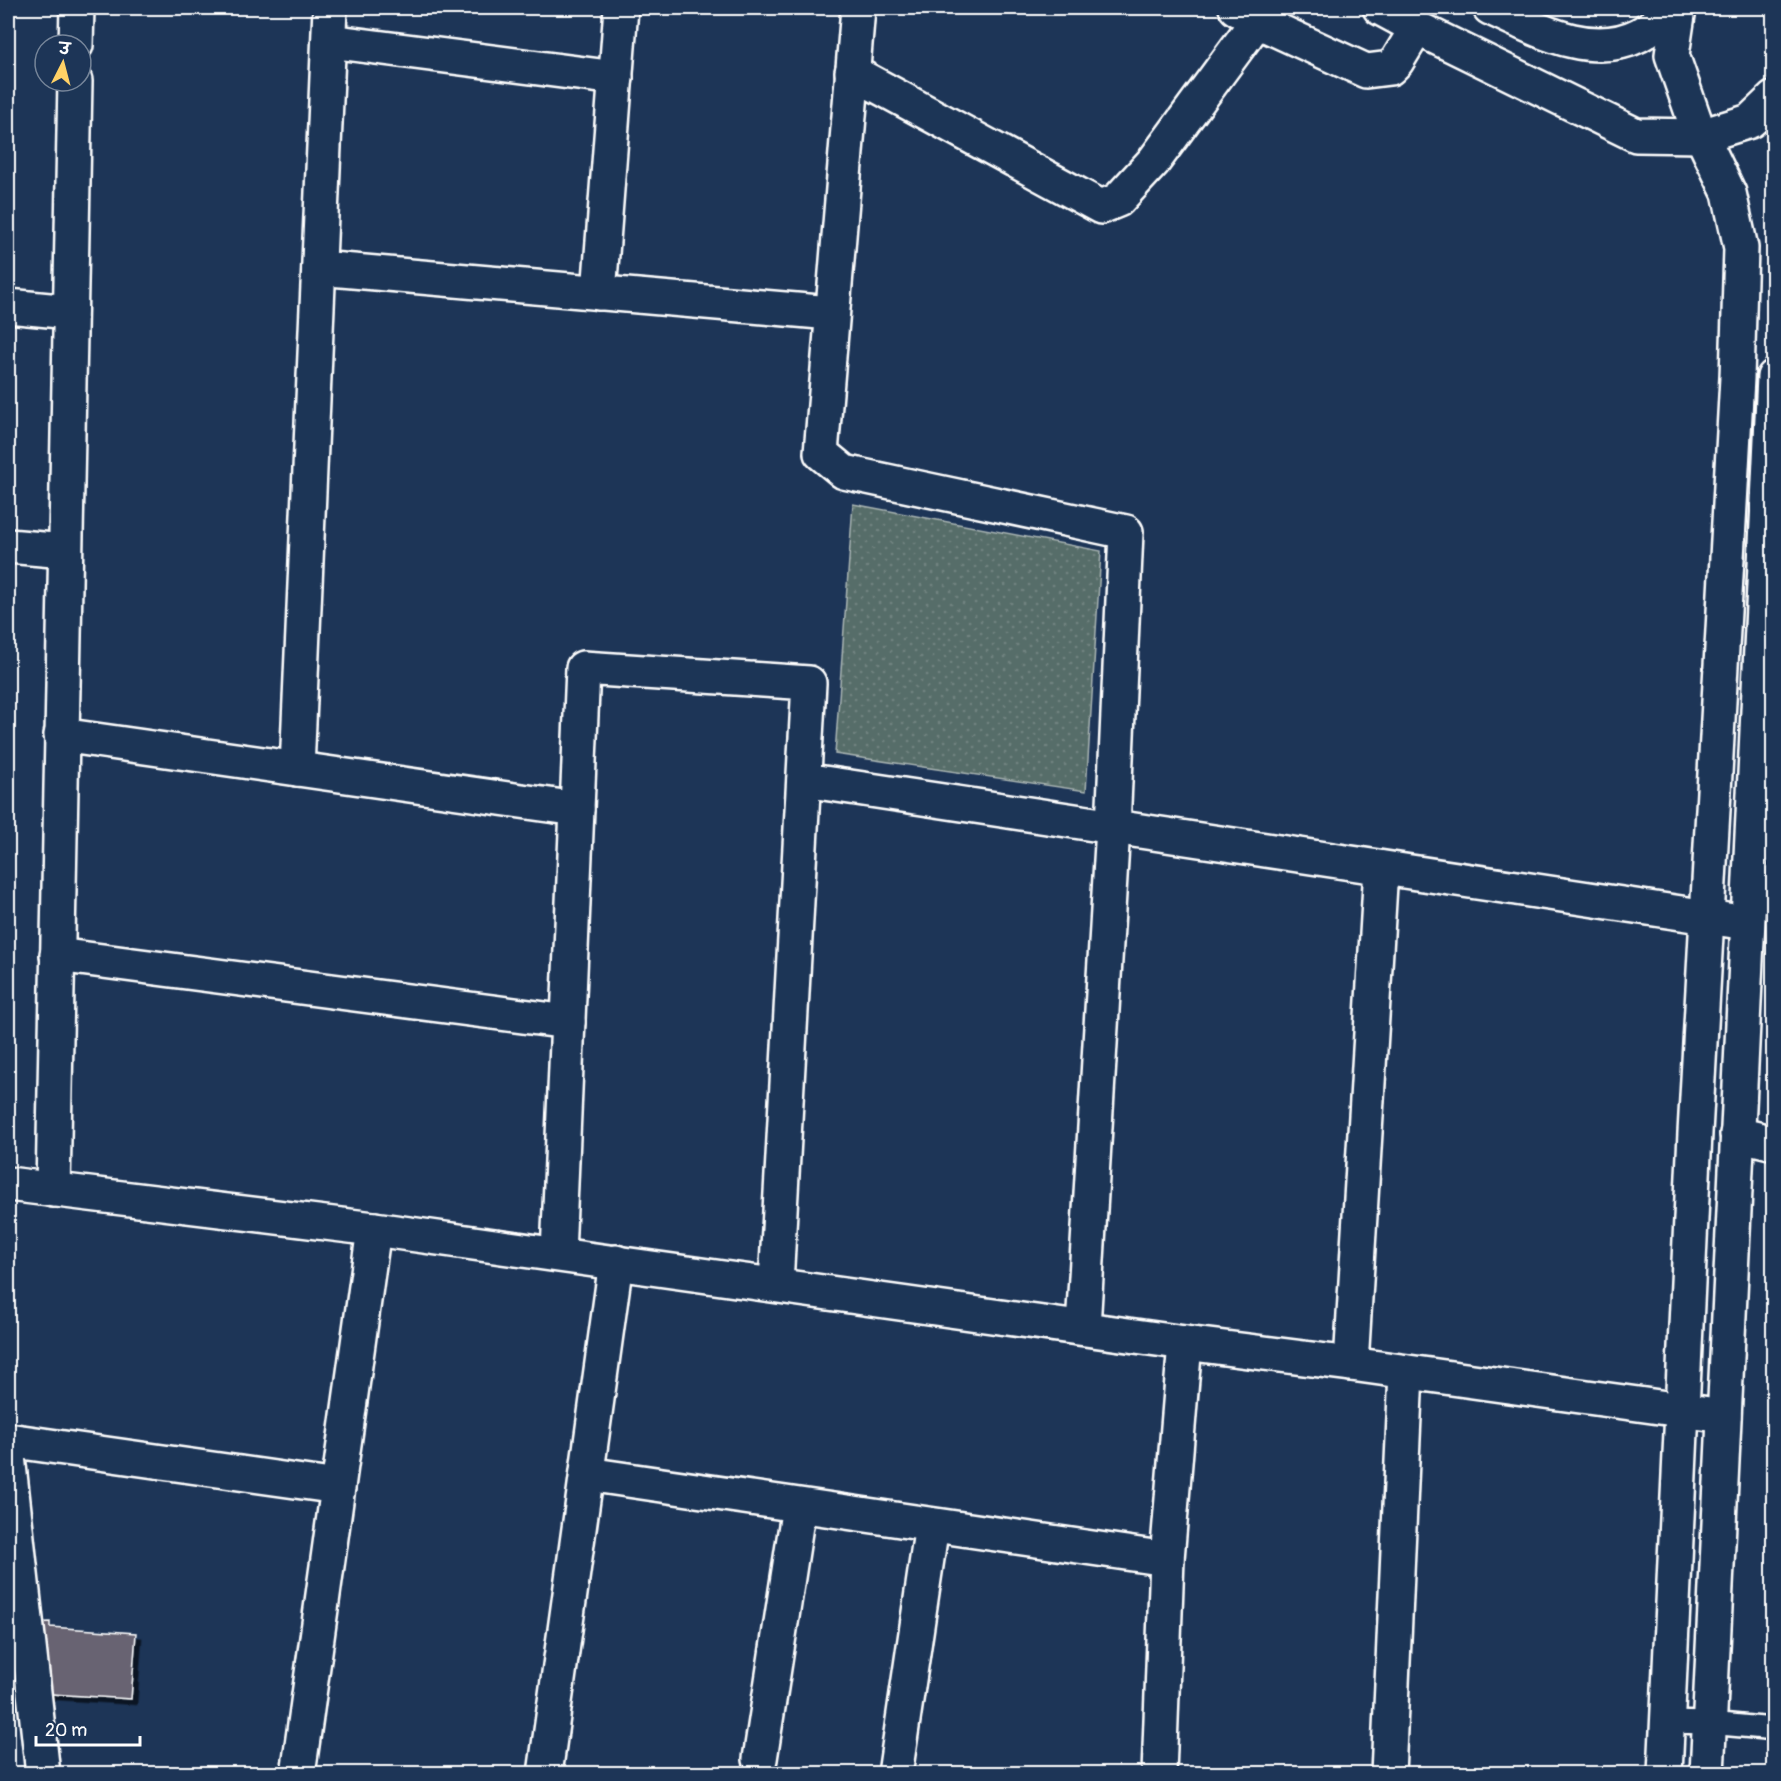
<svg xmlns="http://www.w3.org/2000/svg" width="1781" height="1781" viewBox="0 0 1781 1781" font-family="Pangolin,'Playpen Sans Deva',sans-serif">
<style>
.park{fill:url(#park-dots);stroke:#abb6b4;stroke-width:1.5}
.building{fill:#676472;stroke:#fff;stroke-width:1.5;filter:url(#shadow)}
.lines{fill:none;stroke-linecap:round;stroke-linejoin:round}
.service-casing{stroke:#fff;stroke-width:26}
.minor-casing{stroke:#fff;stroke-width:38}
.tertiary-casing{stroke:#fff;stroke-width:38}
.service{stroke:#1d3557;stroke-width:21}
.minor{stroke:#1d3557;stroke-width:33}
.tertiary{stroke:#1d3557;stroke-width:33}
</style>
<defs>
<pattern id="park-dots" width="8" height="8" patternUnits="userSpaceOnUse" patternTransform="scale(1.5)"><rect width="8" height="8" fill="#576d69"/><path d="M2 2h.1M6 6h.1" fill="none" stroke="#708380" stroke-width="1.8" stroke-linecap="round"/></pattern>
<filter id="shadow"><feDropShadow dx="5.5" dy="5.5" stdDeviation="0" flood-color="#0009"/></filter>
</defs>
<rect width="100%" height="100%" fill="#1d3557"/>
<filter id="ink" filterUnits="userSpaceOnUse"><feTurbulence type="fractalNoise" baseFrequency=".0167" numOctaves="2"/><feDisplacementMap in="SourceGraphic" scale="12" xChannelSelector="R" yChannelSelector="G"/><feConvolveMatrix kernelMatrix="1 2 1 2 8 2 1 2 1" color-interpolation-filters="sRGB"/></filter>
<g filter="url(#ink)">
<!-- park -->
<path class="park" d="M853 504 1101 551 1086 791 835 754Z"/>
<!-- building -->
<path class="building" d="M50 1622V1627L136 1633 131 1699 36 1693 28 1623Z"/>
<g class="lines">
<defs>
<path id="service" d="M1667 1722 1709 1723 1774 1729"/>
<g id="minor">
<path d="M858 8 821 453 844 472 1126 532 1113 827 1083 1327"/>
<path d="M1236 8 1257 21 1366 71 1390 68 1397 61 1417 28"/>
<path d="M329 41 616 78"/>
<path d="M76 45 77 8"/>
<path d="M852 72 1101 207 1118 200 1154 161 1257 21"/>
<path d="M319 268 831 313"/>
<path d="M599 293 621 8"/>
<path d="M8 306 70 312"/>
<path d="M8 546 65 551"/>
<path d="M61 735 577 809"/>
<path d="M297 769 330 8"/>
<path d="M804 780 1747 923"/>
<path d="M57 955 568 1022"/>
<path d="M1737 1134 1774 1143"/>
<path d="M8 1184 374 1229 1185 1343 1351 1364 1724 1416"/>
<path d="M53 1190 75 81"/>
<path d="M558 1254 583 668 809 683 776 1284"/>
<path d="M1351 1364 1381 868"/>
<path d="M8 1440 338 1487"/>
<path d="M8 1456 43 1774"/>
<path d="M587 1474 1167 1559"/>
<path d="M760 1759 799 1506"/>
<path d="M298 1774 374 1229"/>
<path d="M545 1774 616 1262"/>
<path d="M895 1774 932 1525"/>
<path d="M1159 1774 1167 1559 1185 1343"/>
<path d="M1388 1774 1406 1372"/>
</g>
<g id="tertiary">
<path d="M1380 8 1417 28 1636 135 1701 136 1750 121 1774 98"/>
<path d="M1490 8C1535 28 1590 60 1639 35 1652 28 1665 16 1677 8"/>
<path d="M1665 1774 1695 1133 1737 378 1741 248 1729 193 1696 124 1672 55 1679 8"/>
<path d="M1707 1774 1774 377"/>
</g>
</defs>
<!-- service casing -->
<use href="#service" class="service-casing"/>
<!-- minor casing -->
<use href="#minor" class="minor-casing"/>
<!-- tertiary casing -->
<use href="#tertiary" class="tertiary-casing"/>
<!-- service -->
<use href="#service" class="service"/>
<!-- minor -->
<use href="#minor" class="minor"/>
<!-- tertiary -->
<use href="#tertiary" class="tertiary"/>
</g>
</g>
<!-- margin -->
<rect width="1781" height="1781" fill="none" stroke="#1d3557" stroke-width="30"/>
<rect x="15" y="15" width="1751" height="1751" fill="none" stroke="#fff" stroke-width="2" filter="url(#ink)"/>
<!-- north arrow -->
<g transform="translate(63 63) rotate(6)"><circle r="28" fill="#1d3557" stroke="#77869a" stroke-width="1.5"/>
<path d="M0-4.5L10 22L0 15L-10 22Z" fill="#ffd166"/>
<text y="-9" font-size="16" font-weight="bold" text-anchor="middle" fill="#ffffff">उ</text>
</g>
<!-- scale -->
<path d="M36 1736v9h104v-9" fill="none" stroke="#ffffff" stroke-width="3"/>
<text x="45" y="1736" font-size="18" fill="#ffffff" stroke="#1d3557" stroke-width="4.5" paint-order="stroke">20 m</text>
</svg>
